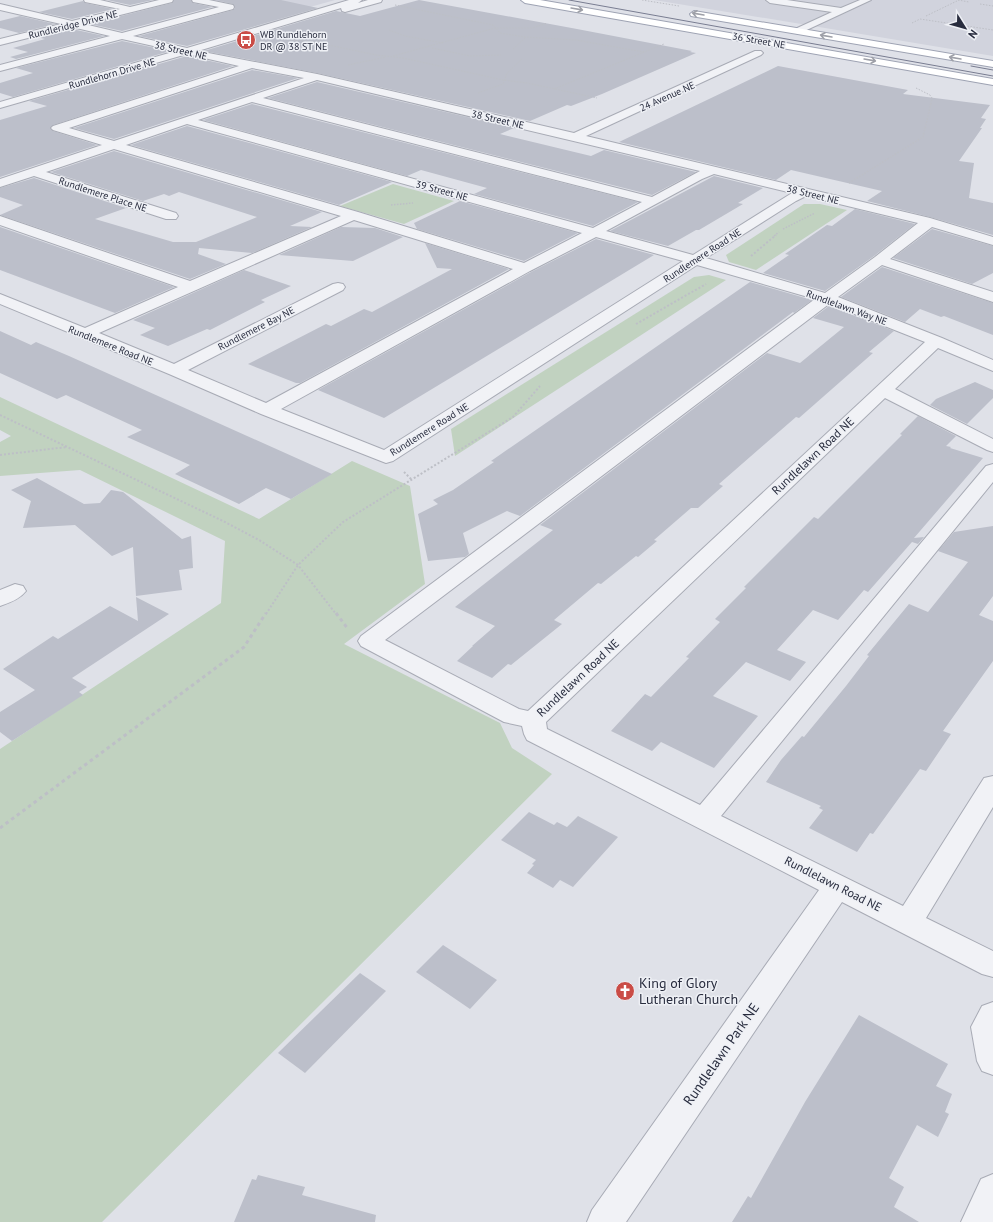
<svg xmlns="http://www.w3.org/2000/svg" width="993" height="1222" viewBox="0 0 993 1222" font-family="'PT Sans',sans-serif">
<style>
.built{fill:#d1d3dd}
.green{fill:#c1d2c0}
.building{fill:#bcbfca}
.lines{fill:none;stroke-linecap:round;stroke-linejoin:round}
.minor-casing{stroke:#a8abb5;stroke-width:2}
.major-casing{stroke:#9ea3b3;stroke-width:2}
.path-far3{stroke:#bdbfc6;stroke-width:1;stroke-dasharray:1.5 1.5;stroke-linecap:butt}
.path-far2{stroke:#bdbfc6;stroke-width:1.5;stroke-dasharray:1.5 1.5;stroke-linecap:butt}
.path-far1{stroke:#bdbfc6;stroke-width:2;stroke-dasharray:2 2;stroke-linecap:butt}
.path{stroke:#bdbfc6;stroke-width:3;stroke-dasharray:3.5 3.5;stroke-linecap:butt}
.minor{fill:#f1f2f6;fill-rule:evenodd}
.major{fill:#fff;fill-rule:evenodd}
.tram{stroke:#797d91;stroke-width:1}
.oneway{stroke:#9ea0a8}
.labels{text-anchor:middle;stroke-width:3;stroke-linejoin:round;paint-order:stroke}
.far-street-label{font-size:10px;fill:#282c3e;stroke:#eef0f5}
.far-poi-label{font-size:10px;fill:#282c3e;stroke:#eef0f5;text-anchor:start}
.street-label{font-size:12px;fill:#282c3e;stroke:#eef0f5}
.near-poi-label{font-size:14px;fill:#282c3e;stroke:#eef0f5;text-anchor:start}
.near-street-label{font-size:14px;fill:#282c3e;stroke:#eef0f5}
</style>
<rect width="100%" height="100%" fill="#dfe1e8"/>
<!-- built -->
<g class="built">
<path d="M212 0H335L285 14Z"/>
<path d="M654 0H993V56L795 23Z"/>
</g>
<!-- green -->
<g class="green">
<path d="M393 184 454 201 404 224 340 206Z"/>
<path d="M804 204H820L847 210 756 270 729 262 726 255Z"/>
<path d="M709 275 726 280 455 456 451 429 694 277Z"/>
<path d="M0 397 259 519 352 461 410 486 425 584 344 644 500 723 512 748 552 774 102 1222H0V749L221 603 225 541 80 470 0 476V442L11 436 0 430Z"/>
</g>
<!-- building -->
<g class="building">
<path d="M107 0H153L130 5Z"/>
<path d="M174 0H191L193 3 212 7 122 31 90 24 172 3Z"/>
<path d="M216 0H281L318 8 187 46 139 36 233 10 235 8 233 4Z"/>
<path d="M419 0 577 29 692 51 690 52 696 53 602 94 571 106 567 105 530 121 317 73 204 51 336 11 360 16Z"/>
<path d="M83 1 85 3 113 9 72 19 39 12Z"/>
<path d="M20 16 55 24 19 33 0 28V21Z"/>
<path d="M72 29 104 36 16 59 10 57 28 52 13 48 45 39 37 37Z"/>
<path d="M122 41 170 51 13 97 0 93V83L33 73 16 68Z"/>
<path d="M187 56 233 66 53 125 50 128 53 131 97 145 0 177V120L47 106 29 101Z"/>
<path d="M778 66 908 90 903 94 990 105 981 118 986 119 980 128H982L959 161 974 163 969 198 993 203V235L930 217 867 201 882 191 791 170 776 180 619 142Z"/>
<path d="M252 70 298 78 114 139 74 128Z"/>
<path d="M317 82 514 128 500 134 591 156 604 150 696 172 652 195 268 98Z"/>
<path d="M252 104 638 202 593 226 474 194 487 188 421 170 407 176 203 120Z"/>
<path d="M187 126 392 182 339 205 131 145Z"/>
<path d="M114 151 322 212 290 226 312 227 252 253 199 248 198 254 226 264 190 279 0 215 23 205 0 197V188L34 178 126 208 95 219 173 242H196L257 217 179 192 169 196 164 194 143 201 51 172Z"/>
<path d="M714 176 763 188 738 203 743 204 699 230H696L668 246 610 231Z"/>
<path d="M460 201 578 233 524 261 417 229 414 223Z"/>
<path d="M855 209 915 224 874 256 825 291 763 273 789 255 785 254 827 225 832 226Z"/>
<path d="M0 227 174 287 115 313 0 270Z"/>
<path d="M341 227 375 228 403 237 353 261 279 255Z"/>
<path d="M932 229 993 246V273L972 284 893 258Z"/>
<path d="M596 239 654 255 384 418 318 390 531 272Z"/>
<path d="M425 243 509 269 300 383H296L248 364 326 324 331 326 364 309 372 312 452 269 437 268Z"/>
<path d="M882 267 993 303V335L944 316 941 317 920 309 905 322 841 297Z"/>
<path d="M244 270 291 286 261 300 265 302 210 330 207 329 168 346 140 335 155 328 133 320Z"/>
<path d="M750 282 812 300 794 313 793 312 520 516 507 511 463 533 469 554 465 557 428 561 418 514 438 504 433 500 453 490 494 462 491 461Z"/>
<path d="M829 306 894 331 869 352 873 353 799 418 796 417 719 484 723 486 698 508H691L654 540 657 541 638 557 636 556 601 584 598 583 554 620 562 624 511 665 508 664 492 678 457 661 473 646H472L495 626 455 607 553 530 540 525 767 353 800 363 844 327 813 318Z"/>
<path d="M0 331 31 345 36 342 69 356 332 474 291 499 266 488 239 504 175 474 190 465 127 437 142 430 66 395 57 399 0 373Z"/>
<path d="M975 382 993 390V398L967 424 930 405 936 399Z"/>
<path d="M918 416 956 436 946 446 951 447 950 448 983 458 914 538 924 537 918 544 912 542 868 592 864 590 838 620 813 610 777 650 806 662 790 681 746 662 713 696 758 716 714 768 661 742 652 751 611 731 645 694 651 697 689 658 686 657 720 622 715 619 746 588 744 587 814 517 818 519 902 435 900 434Z"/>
<path d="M37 478 84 504 100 503 111 490 123 492 182 539 191 536 193 568 179 570 182 590 136 596 133 547 112 556 75 525 23 528 31 501 11 490Z"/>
<path d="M993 526V596L979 615 993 621V661L943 731 951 734 926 771 920 769 873 834 870 833 857 852 809 828 823 810 819 808 821 806 766 782 781 760 802 736 804 737 846 686 869 656 867 655 909 604 928 612 968 562 938 551 954 532Z"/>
<path d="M136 597 169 614 72 678 87 687 79 692 83 695 12 741 0 732V712L35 690 3 669 53 636 58 639 110 606 138 621Z"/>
<path d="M529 812 554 825 557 822 567 827 578 816 618 837 573 887 560 880 553 888 527 873 534 865 532 864 536 860 501 840Z"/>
<path d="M443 945 497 980 470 1009 416 972Z"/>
<path d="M360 973 386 991 305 1073 278 1053Z"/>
<path d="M859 1015 948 1064 936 1086 952 1094 945 1112 949 1114 938 1137 917 1125 889 1178 904 1187 894 1207 919 1222H732L748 1196 751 1198 805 1102Z"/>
<path d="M258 1175 305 1187 302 1195 376 1215 375 1222H234L252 1179 256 1180Z"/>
</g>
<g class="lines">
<defs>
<g id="minor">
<path d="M84 0H100L130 7 159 0H173L172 2 84 24 122 33 219 7 193 2 192 0H209L233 5 234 7 233 9 133 36 187 48 349 0H362L358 3 368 0H382L381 2 345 12 342 11 341 8 198 51 317 74 574 133 755 51H761L763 53 761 55 586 136 930 218 993 237V245L932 227 890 259 993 292V302L882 265 838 297 942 338 993 360V371L938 348 895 389 993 439V452L987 450 885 398 546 722 547 729 700 805 986 466 993 464V482L721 816 903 906 984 778 993 776V807L926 918 993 951V977L982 974 842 902 626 1222H587L592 1210 819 890 527 740 524 734 522 726 504 722 361 646 358 641 361 636 815 299 697 265 393 461 386 463 261 414 169 374 0 304V294L85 328 178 287 0 225V216L190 281 341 216 114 149 46 172 176 213 178 216 176 219H166L34 176 0 187V179L102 145 53 130 51 128 53 126 239 66 187 54 0 108V102L176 51 122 39 0 71V65L110 36 72 27 0 45V39L61 24 0 10V4L72 21 120 9 85 2ZM252 68 304 78 114 141 69 128ZM317 80 700 171 652 197 263 98ZM252 102 642 202 593 228 198 120ZM187 124 582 233 524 263 358 212 126 145ZM714 174 792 193 693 255 606 231 702 179ZM806 196 918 223 875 257 825 293 706 258 796 201ZM354 220 513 269 266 403 188 370 343 290 345 287 343 284 338 283 333 284 174 364 99 333ZM596 237 683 261 384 450 281 409 530 271ZM829 304 925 342 528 711 519 709 385 640Z"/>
<path d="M766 0H787L841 8 860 0H871L798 34 793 31 795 29 832 12 770 3Z"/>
<path d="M15 584 23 586 26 591C20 599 9 603 0 606V590Z"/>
<path d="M993 1002V1075L982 1071 977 1061 971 1027 982 1006Z"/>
<path d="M993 1174V1222H961L981 1179Z"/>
</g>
<g id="major">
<path d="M521 0H540L993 79V85L525 3Z"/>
<path d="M694 11 993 61V67L691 16 690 14Z"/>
</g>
</defs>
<!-- minor casing -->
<use href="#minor" class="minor-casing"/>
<!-- major casing -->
<use href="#major" class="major-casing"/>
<!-- path-far3 -->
<g class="path-far3">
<path d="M642 0 679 6"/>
<path d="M958 0 969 2"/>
<path d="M980 4 993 6"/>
<path d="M395 5 493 25 500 33 525 37 576 40 644 52"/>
<path d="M926 16 959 0"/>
<path d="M912 23 920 19 993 30"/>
<path d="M389 30 405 36 443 43"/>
<path d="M290 40 314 42 376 55 403 58 503 80 527 83 597 98"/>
<path d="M432 48 470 56 501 55"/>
<path d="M513 49 525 38"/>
<path d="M393 56 495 28H533L547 23"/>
<path d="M348 65 386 57"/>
<path d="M916 88 930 95 932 98 931 104"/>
<path d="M554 89 664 44"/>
<path d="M478 93 503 84 507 73 522 59"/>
</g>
<!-- path-far2 -->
<g class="path-far2">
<path d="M849 183 923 137 931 103"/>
<path d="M391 205 413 203"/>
<path d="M783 229 815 213"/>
<path d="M774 236 779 232"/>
</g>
<!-- path-far1 -->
<g class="path-far1">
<path d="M751 256 776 235"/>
<path d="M636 324 706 284"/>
<path d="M0 415 223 521 259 540 298 565 336 614"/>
<path d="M0 455 67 447"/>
<path d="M404 472 412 480"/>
<path d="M266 614 298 565 343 522 513 417 540 386"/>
</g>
<!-- path -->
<g class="path">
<path d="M336 613 348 629"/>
<path d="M0 828 244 647 266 613"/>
</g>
<!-- minor -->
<use href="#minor" class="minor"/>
<!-- major -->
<use href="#major" class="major"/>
<!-- tram -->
<g class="tram">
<path d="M569 0 993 76"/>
<path d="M971 66 993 70"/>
</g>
</g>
<!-- one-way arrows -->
<defs><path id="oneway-shaft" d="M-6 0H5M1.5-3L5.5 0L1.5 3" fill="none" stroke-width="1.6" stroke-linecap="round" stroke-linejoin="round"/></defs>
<g class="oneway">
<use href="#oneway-shaft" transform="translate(577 9) rotate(10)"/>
<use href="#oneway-shaft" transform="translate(698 14) rotate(-170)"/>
<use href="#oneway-shaft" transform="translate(826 36) rotate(-170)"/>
<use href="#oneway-shaft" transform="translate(955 58) rotate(-170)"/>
<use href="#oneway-shaft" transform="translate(870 60) rotate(10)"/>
</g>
<!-- icons -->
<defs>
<symbol id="bus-disc" viewBox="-11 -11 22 22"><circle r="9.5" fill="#ca4c46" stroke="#eef0f5"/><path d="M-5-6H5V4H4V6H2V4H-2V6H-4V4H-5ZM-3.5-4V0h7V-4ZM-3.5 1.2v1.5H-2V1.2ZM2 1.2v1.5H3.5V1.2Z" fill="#fff"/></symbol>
<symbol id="church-disc" viewBox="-11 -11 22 22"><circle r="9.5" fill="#ca4c46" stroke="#eef0f5"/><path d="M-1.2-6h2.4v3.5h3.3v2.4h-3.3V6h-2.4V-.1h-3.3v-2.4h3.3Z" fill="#fff"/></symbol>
</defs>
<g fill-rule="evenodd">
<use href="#bus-disc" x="235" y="29" width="22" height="22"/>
<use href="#church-disc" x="614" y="980" width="22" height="22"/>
</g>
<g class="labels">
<!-- far-street labels -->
<g class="far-street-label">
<text transform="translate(73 24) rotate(-14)" y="4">Rundleridge Drive NE</text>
<text transform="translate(759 40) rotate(10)" y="4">36 Street NE</text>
<text transform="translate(181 50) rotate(13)" y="4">38 Street NE</text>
<text transform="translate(112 73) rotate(-16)" y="4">Rundlehorn Drive NE</text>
<text transform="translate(667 96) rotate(-24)" y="4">24 Avenue NE</text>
<text transform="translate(498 119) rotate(13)" y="4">38 Street NE</text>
<text transform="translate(442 190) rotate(15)" y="4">39 Street NE</text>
<text transform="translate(103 194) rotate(18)" y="4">Rundlemere Place NE</text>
<text transform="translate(813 194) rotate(14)" y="4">38 Street NE</text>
<text transform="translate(702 255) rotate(-33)" y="4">Rundlemere Road NE</text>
<text transform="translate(847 307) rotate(20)" y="4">Rundlelawn Way NE</text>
<text transform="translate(256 328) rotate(-27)" y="4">Rundlemere Bay NE</text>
<text transform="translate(111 345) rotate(22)" y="4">Rundlemere Road NE</text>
<text transform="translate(429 429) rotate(-32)" y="4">Rundlemere Road NE</text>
</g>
<!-- far-poi labels -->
<g class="far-poi-label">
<text x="260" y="38">WB Rundlehorn<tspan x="260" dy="12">DR @ 38 ST NE</tspan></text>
</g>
<!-- street labels -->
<g class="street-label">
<text transform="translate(813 456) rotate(-43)" y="4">Rundlelawn Road NE</text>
<text transform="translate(578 678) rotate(-43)" y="4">Rundlelawn Road NE</text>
<text transform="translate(833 884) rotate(27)" y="4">Rundlelawn Road NE</text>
</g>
<!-- near-poi labels -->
<g class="near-poi-label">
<text x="639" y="988">King of Glory<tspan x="639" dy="16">Lutheran Church</tspan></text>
</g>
<!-- near-street labels -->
<g class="near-street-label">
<text transform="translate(721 1054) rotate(-55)" y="5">Rundlelawn Park NE</text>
</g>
</g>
<!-- north arrow -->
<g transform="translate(965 28) rotate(127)" stroke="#eef0f5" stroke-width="3" paint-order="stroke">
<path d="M0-3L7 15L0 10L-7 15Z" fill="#282c3e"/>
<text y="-6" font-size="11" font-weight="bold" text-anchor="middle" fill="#282c3e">N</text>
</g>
</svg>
